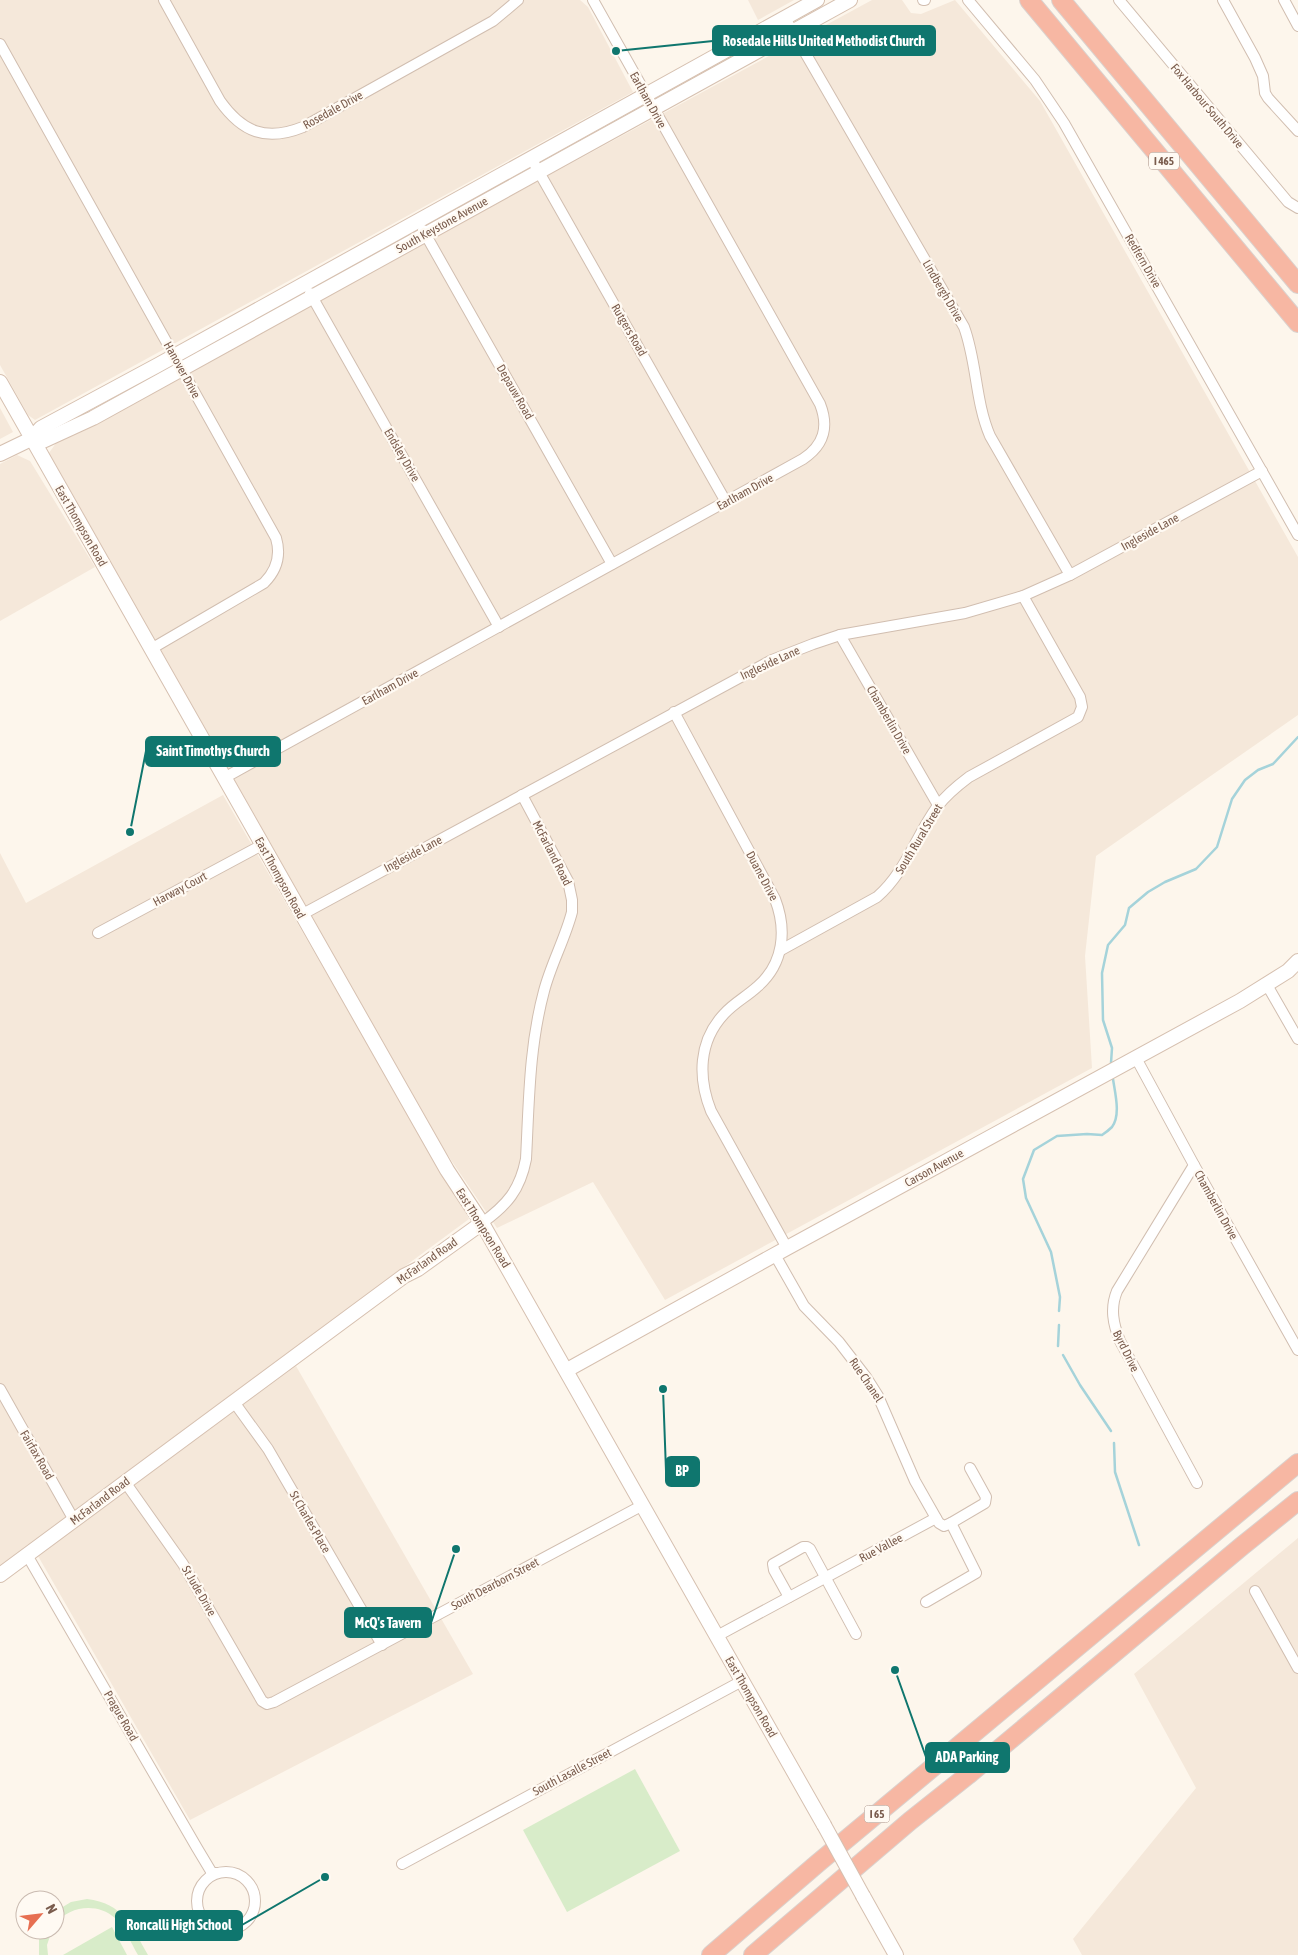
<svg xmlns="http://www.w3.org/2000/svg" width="1298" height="1955" viewBox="0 0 1298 1955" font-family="'Asap Condensed',sans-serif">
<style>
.residential{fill:#f5e8da}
.green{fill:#d8ecc9}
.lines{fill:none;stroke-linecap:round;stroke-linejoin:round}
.stream{stroke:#a5d3da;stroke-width:2.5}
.street-casing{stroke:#d1beb0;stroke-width:12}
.secondary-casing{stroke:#d6c0b0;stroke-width:16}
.highway-casing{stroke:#dad1cd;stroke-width:20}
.street{stroke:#fff;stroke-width:10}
.secondary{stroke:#fff;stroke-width:14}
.highway{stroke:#f7b7a3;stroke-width:18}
.secondary-bridge-casing{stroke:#d6c0b0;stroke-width:16;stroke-linecap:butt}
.secondary-bridge{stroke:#fff;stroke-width:14}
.labels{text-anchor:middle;stroke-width:4.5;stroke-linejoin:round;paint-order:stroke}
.shield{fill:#fffaf3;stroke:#a28b7f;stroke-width:1}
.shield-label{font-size:11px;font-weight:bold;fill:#7a5c4d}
.street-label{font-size:12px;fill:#7a5c4d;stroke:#fffaf3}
.leader{fill:none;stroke:#0f766e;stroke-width:2}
.callout-dot{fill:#0f766e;stroke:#fffaf3;stroke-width:2}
.callout{fill:#0f766e;stroke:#0f766e;stroke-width:2}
.callout-label{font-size:14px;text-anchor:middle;font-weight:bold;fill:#fff}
</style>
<rect width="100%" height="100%" fill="#fdf6ec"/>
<!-- residential -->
<g class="residential">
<path d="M0 0H580L588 7 633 92 35 420 28 415 0 365Z"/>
<path d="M748 0H794L758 20Z"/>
<path d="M872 0H902L911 13 921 14 955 0 1040 101 1298 557V715L1096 856 1085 956 1092 1068 665 1300 593 1182 497 1228 445 1151 49 453 56 443Z"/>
<path d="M0 408 13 432 0 439Z"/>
<path d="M17 455 30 461 95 567 0 621V464Z"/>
<path d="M223 795 469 1219 0 1565V853L26 903Z"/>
<path d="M296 1366 473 1674 190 1820 38 1556Z"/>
<path d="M1298 1538V1955H1082L1073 1939 1196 1788 1134 1674Z"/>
</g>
<!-- green -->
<g class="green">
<path d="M635 1769 680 1851 567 1912 523 1830Z"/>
<path d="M87 1899C123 1903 132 1927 148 1955H138C131 1943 125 1928 115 1918 97 1902 69 1906 55 1924L56 1911 71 1902Z"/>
<path d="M112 1927 127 1955H63Z"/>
<path d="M42 1930H52L47 1945 48 1955H39V1940Z"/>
</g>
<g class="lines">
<!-- stream -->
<g class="stream">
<path d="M1111 1063 1112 1048 1103 1020 1102 973 1108 945 1125 925 1129 908 1148 892 1165 882 1196 869 1217 847 1232 799 1245 780 1258 770 1273 764 1298 737"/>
<path d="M1059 1311 1060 1297 1051 1252 1026 1198 1023 1179 1034 1150 1057 1136 1087 1134 1102 1135C1105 1133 1109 1130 1112 1127 1121 1115 1115 1093 1113 1079"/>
<path d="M1058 1346 1059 1325"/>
<path d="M1063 1355 1080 1385 1111 1431"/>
<path d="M1114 1443 1115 1472 1139 1545"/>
</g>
<defs>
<g id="street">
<path d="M164 0 220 101C242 132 266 142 303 127L493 21 518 0"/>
<path d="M923 0H925"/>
<path d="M968 0 1035 80 1064 123 1298 535"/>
<path d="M1119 0 1288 202 1298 208"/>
<path d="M1223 0 1255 58 1263 76 1265 93 1268 98 1298 131"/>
<path d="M1284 0 1298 26"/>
<path d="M785 18 964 327C977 362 975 401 990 436L1070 575"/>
<path d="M0 44 276 538C281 555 277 570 264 583L151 649"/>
<path d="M531 158 726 502"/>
<path d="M423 230 612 564"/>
<path d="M310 293 499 627"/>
<path d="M840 635 938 805"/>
<path d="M674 712 775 899C787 930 784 964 757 987 746 997 734 1003 724 1014 698 1042 698 1078 711 1111L787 1248"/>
<path d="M224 778 803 459C824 445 829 427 820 404L593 0"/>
<path d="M301 915 772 660 813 644 840 635 965 613 1023 596 1070 575 1262 471"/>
<path d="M98 933 262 845"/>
<path d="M781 950 877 897C905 873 916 836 937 807 946 795 957 786 969 777L1078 717 1082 707 1080 697 1023 596"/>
<path d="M1267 985 1298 1039"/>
<path d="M1136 1058 1194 1165 1298 1350"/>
<path d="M1194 1165 1117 1291C1110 1308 1113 1324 1120 1341L1197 1483"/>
<path d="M482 1223C507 1205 520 1190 526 1159 529 1102 529 1047 544 991 551 964 565 939 572 912V900L568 881 522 795"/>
<path d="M775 1255 804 1306 839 1342 866 1377 878 1396 915 1481 936 1518 939 1523 944 1526 951 1523 976 1573 926 1602"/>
<path d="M0 1389 74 1520"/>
<path d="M234 1402 268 1449 382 1645"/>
<path d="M125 1482 183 1564 262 1701 267 1704 274 1702 643 1505"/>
<path d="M951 1523 985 1503 986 1497 970 1468"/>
<path d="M27 1555 197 1848 212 1873H216"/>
<path d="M1255 1591 1298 1668"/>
<path d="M789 1597 774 1570 773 1564 803 1547H807L810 1549 856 1634"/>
<path d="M717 1636 936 1518"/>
<path d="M402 1864 742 1681"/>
<circle cx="226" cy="1901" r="29"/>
</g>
<g id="secondary">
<path d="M0 382 447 1170 482 1223 824 1825"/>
<path d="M31 439 43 441 93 418 850 0"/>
<path d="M0 454 31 439 41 428 158 365 817 0"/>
<path d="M567 1370 787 1248 1240 1001 1288 971 1298 961"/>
<path d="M0 1575 404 1276 418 1269 482 1223"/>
<path d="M863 1896 896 1955"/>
</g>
<g id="highway">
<path d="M1029 0 1298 323"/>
<path d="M1061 0 1298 284"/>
<path d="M711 1955 818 1863 1298 1463"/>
<path d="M753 1955 910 1821 968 1775 1242 1546 1298 1501"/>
</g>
</defs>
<!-- street casing -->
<use href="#street" class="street-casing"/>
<!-- secondary casing -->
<use href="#secondary" class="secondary-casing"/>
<!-- highway casing -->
<use href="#highway" class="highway-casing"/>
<!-- street -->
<use href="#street" class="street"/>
<!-- secondary -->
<use href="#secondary" class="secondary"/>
<!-- highway -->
<use href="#highway" class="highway"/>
<defs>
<path id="secondary-bridge" d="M824 1825 863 1896"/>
</defs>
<!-- secondary-bridge casing -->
<use href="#secondary-bridge" class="secondary-bridge-casing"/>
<!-- secondary-bridge -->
<use href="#secondary-bridge" class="secondary-bridge"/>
</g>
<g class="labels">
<!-- shield labels -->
<g class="shield">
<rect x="1149" y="152.5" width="30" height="17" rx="4"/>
<rect x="864.5" y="1805.5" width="25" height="17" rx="4"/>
</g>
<g class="shield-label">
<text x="1164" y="165">I 465</text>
<text x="877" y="1818">I 65</text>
</g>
<!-- street labels -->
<g class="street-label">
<text transform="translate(648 100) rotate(61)" y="4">Earlham Drive</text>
<text transform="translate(1207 106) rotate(50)" y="4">Fox Harbour South Drive</text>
<text transform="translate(333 110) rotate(-29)" y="4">Rosedale Drive</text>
<text transform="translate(442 225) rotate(-29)" y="4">South Keystone Avenue</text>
<text transform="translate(1143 261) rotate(60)" y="4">Redfern Drive</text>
<text transform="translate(943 291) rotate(60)" y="4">Lindbergh Drive</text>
<text transform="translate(629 330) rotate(60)" y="4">Rutgers Road</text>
<text transform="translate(182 370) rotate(61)" y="4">Hanover Drive</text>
<text transform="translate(515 392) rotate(60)" y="4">Depauw Road</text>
<text transform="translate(402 455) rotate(60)" y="4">Endsley Drive</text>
<text transform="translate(745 492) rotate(-29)" y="4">Earlham Drive</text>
<text transform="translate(81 526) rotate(60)" y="4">East Thompson Road</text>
<text transform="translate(1150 532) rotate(-29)" y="4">Ingleside Lane</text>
<text transform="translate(770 663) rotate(-25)" y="4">Ingleside Lane</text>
<text transform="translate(390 687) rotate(-29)" y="4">Earlham Drive</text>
<text transform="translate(889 720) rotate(60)" y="4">Chamberlin Drive</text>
<text transform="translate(919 839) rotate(-59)" y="4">South Rural Street</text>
<text transform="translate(552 853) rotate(63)" y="4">McFarland Road</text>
<text transform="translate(413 854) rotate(-28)" y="4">Ingleside Lane</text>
<text transform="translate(762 876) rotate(62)" y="4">Duane Drive</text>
<text transform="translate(280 878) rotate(61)" y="4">East Thompson Road</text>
<text transform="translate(180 889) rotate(-28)" y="4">Harway Court</text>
<text transform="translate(934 1168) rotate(-29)" y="4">Carson Avenue</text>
<text transform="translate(1216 1205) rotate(61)" y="4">Chamberlin Drive</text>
<text transform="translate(483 1228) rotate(58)" y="4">East Thompson Road</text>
<text transform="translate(427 1261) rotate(-35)" y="4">McFarland Road</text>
<text transform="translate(1126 1351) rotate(64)" y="4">Byrd Drive</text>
<text transform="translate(866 1380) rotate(56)" y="4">Rue Chanel</text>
<text transform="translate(37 1455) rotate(60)" y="4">Fairfax Road</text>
<text transform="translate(100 1501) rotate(-37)" y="4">McFarland Road</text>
<text transform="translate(310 1522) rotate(60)" y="4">St Charles Place</text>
<text transform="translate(881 1548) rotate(-28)" y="4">Rue Vallee</text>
<text transform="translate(495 1584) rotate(-28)" y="4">South Dearborn Street</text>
<text transform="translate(199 1591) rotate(60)" y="4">St Jude Drive</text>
<text transform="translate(751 1697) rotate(60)" y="4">East Thompson Road</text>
<text transform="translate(121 1716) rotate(60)" y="4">Prague Road</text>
<text transform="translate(572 1772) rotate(-28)" y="4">South Lasalle Street</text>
</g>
</g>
<!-- callouts -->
<path class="leader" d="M616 51L713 41M130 832L146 751M663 1389L666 1471M456 1549L431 1623M895 1670L926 1757M325 1877L242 1925"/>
<g class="callout-dot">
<circle cx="616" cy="51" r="5"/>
<circle cx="130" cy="832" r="5"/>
<circle cx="663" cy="1389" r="5"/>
<circle cx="456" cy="1549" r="5"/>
<circle cx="895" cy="1670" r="5"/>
<circle cx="325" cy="1877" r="5"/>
</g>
<g class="callout">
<rect x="713" y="26" width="222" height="29" rx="5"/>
<rect x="146" y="737" width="134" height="29" rx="5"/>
<rect x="666" y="1457" width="33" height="29" rx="5"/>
<rect x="345" y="1608" width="86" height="29" rx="5"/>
<rect x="926" y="1743" width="83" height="29" rx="5"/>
<rect x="116" y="1911" width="126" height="29" rx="5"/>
</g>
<g class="callout-label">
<text x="824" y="46">Rosedale Hills United Methodist Church</text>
<text x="213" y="756">Saint Timothys Church</text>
<text x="682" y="1476">BP</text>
<text x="388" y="1628">McQ's Tavern</text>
<text x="967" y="1762">ADA Parking</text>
<text x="179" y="1930">Roncalli High School</text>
</g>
<!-- north arrow -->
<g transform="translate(40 1915) rotate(62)"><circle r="24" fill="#fffaf3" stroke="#cabbb1"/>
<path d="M0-4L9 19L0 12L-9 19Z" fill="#e76f51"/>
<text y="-8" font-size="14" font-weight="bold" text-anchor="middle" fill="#7a5c4d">N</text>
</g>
</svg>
